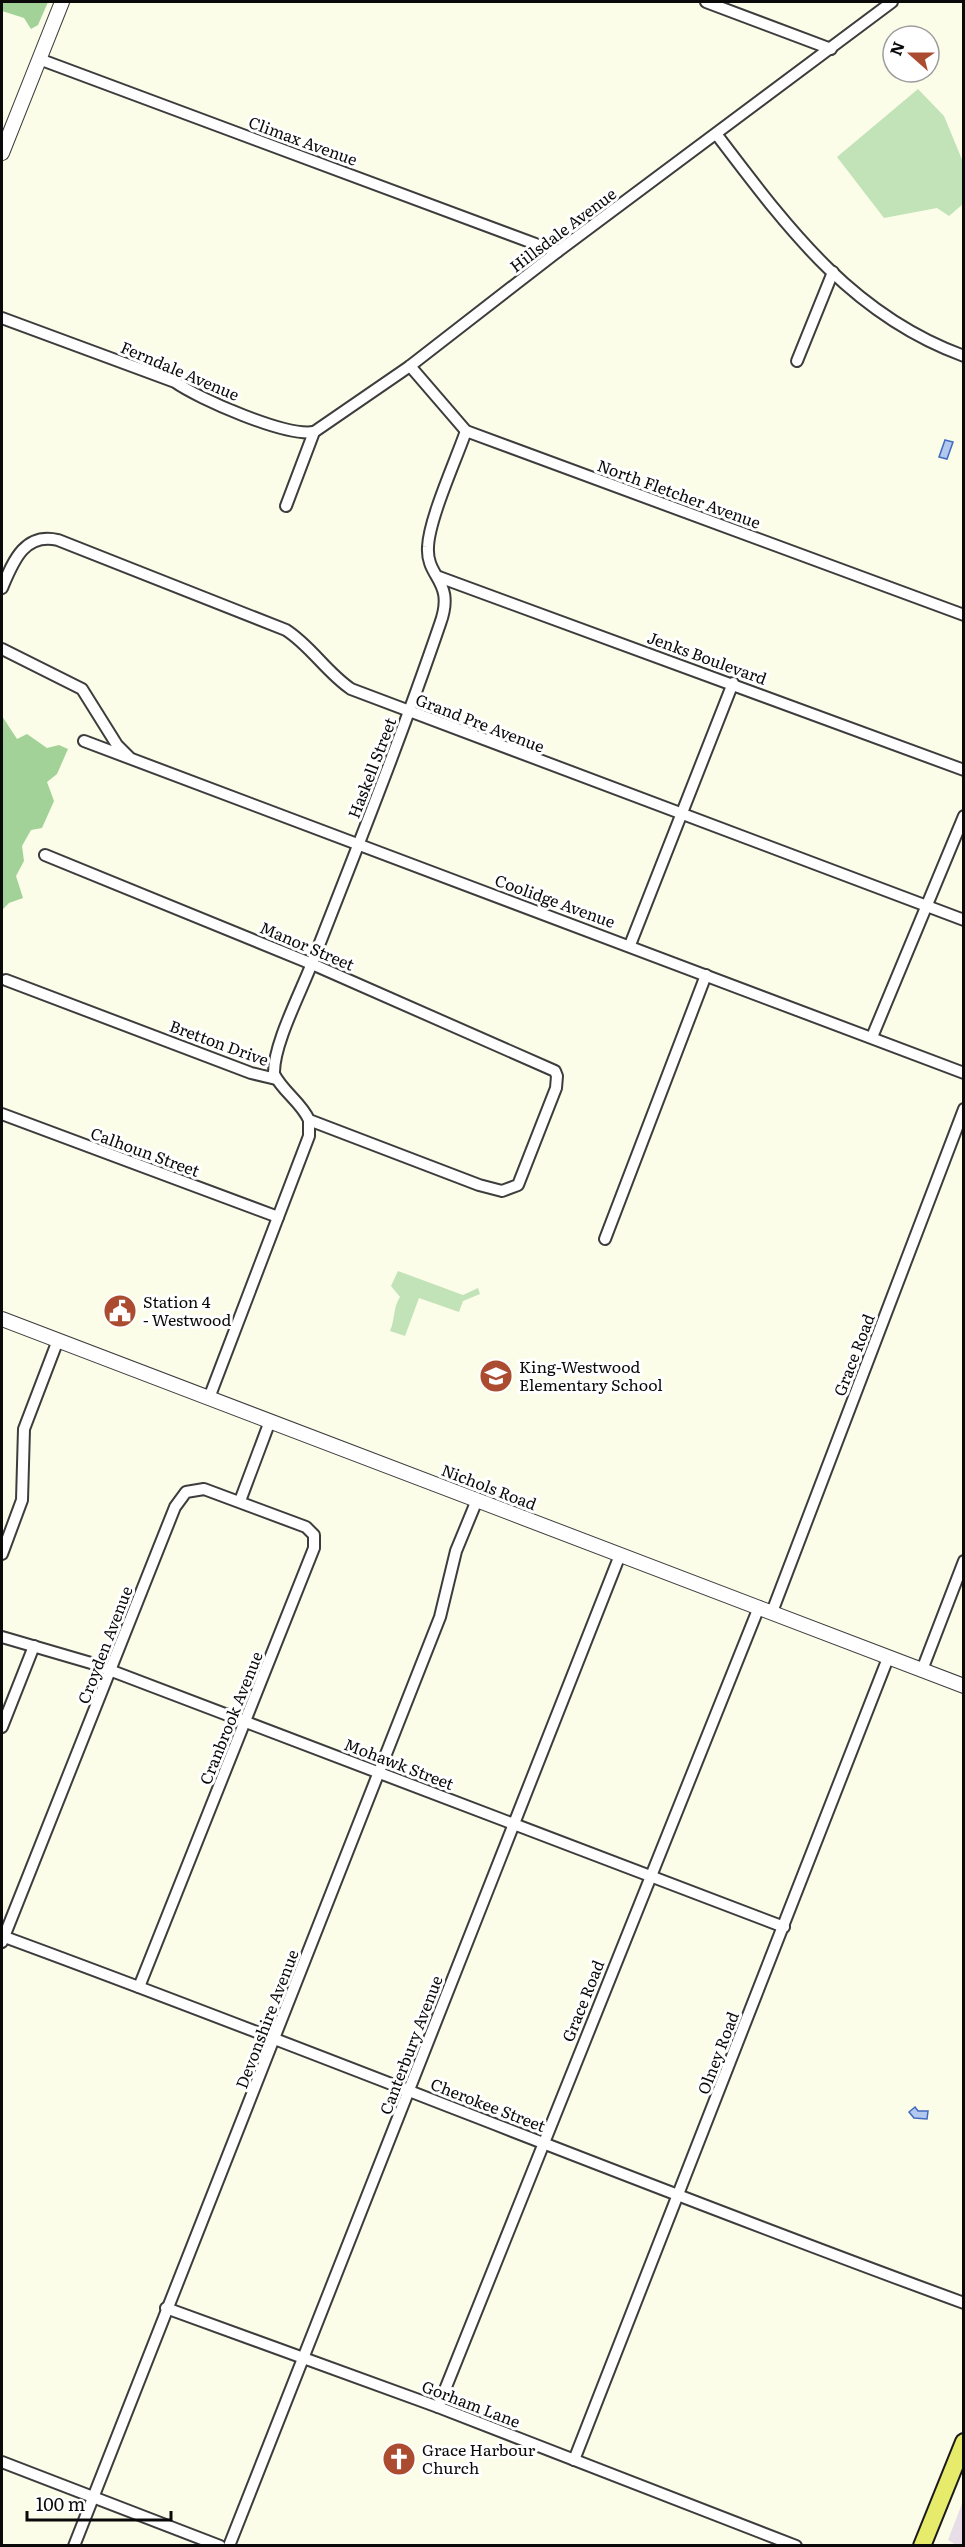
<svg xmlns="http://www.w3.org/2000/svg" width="965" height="2547" viewBox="0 0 965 2547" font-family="Literata,serif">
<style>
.industrial{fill:#e8dee7}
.green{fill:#c2e3b7}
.forest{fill:#a2d297}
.water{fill:#b2c8ef;stroke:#416abf;stroke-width:1.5}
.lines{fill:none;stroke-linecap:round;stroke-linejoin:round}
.minor-casing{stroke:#3d3d3d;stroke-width:14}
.tertiary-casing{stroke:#3d3d3d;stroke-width:16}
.primary-casing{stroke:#1b1b1b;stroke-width:20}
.minor{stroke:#fff;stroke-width:10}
.tertiary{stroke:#fff;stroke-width:14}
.primary{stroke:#e7eb6b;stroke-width:16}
.labels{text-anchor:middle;stroke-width:6;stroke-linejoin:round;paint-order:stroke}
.street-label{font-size:16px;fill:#0a0a0a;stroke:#fff}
.poi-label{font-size:16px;fill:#0a0a0a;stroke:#fff;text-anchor:start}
</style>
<rect width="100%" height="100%" fill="#fbfde9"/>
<!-- industrial -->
<path class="industrial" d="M963 2501V2545H956L948 2540Z"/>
<!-- green -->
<g class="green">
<path d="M918 89 944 116 963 162V204L949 216 937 208 884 218 837 157Z"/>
<path d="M398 1271 463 1295 478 1288 480 1294 463 1301 459 1312 419 1298 405 1336 390 1331C395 1320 393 1307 400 1297L391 1286Z"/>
</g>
<!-- forest -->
<g class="forest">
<path d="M2 2H48L38 25 31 29 24 18 2 11Z"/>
<path d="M2 716 17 739 27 734 47 748 59 745 68 749 57 774 47 782 54 801 42 828 31 830 22 846 24 861 16 876 23 898 9 903 2 910Z"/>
</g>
<!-- water -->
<g class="water">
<path d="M945 440 953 442 947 459 939 457Z"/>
<path d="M915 2107 918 2111H928L927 2119 914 2118 909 2112Z"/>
</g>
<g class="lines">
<defs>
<g id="minor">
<path d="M706 2 831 49"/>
<path d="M39 59 557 252"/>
<path d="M717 135C787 227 851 315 964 356"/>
<path d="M2 318 175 382C199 399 286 437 314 432"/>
<path d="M797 361 833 272"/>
<path d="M410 366 466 431 964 615"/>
<path d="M286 506 314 432 410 366 557 252 892 2"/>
<path d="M439 577 964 770"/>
<path d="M2 588C13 562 24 532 58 540L286 630C311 646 326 672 351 689L964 920"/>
<path d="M2 649 82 689 117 745 129 757"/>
<path d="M84 741 964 1073"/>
<path d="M45 855 312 964 555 1071 557 1076 556 1088 518 1185 502 1191 479 1185 309 1120C301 1102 283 1092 274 1074 273 1045 301 992 312 963 356 851 401 738 440 624 456 580 426 579 428 547 429 519 456 460 466 431"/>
<path d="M630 945 733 683"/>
<path d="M6 980 251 1073 276 1079"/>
<path d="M872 1037 964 816"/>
<path d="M2 1114 278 1217"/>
<path d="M605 1239 706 975"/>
<path d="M209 1398 309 1136V1120"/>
<path d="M240 1501 270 1421"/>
<path d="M2 1554 22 1500 24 1429 58 1340"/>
<path d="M772 1612 964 1109"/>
<path d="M2 1637 91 1663 784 1927"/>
<path d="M922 1670 964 1561"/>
<path d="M2 1727 34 1646"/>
<path d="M2 1936C324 2054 641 2185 964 2303"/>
<path d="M2 1942 175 1507 186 1492 204 1489 306 1527 314 1535V1548L139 1987"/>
<path d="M166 2308 438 2407 796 2546"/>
<path d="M438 2407 759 1607"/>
<path d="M574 2460 888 1658"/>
<path d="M2 2462 220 2546"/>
<path d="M74 2546 440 1617 456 1551 477 1500"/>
<path d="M229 2546 620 1555"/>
</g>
<g id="tertiary">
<path d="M2 153 62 2"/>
<path d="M2 1319 964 1686"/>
</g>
<path id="primary" d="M922 2546 964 2442"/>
</defs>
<!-- minor casing -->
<use href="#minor" class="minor-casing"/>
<!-- tertiary casing -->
<use href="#tertiary" class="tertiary-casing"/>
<!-- primary casing -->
<use href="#primary" class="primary-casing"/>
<!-- minor -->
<use href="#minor" class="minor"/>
<!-- tertiary -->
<use href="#tertiary" class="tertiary"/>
<!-- primary -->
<use href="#primary" class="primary"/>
</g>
<!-- icons -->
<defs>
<symbol id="civic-disc" viewBox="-11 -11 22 22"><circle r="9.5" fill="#ab4c31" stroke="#fff"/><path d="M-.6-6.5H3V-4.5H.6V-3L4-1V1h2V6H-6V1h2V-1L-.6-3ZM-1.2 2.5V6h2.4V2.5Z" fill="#fff"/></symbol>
<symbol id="school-disc" viewBox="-11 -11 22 22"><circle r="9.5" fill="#ab4c31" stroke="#fff"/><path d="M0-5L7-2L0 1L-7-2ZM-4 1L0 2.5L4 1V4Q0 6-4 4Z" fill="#fff"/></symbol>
<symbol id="church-disc" viewBox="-11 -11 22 22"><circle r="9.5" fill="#ab4c31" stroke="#fff"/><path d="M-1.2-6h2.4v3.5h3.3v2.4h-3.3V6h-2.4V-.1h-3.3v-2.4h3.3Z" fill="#fff"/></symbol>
</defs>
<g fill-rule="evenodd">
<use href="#civic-disc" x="101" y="1292" width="38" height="38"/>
<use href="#school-disc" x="477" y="1357" width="38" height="38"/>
<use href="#church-disc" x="380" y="2440" width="38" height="38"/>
</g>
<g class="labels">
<!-- street labels -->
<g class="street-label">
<text transform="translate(303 141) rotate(20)" y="6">Climax Avenue</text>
<text transform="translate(563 230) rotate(-37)" y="6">Hillsdale Avenue</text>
<text transform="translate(180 371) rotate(23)" y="6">Ferndale Avenue</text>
<text transform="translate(679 494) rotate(20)" y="6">North Fletcher Avenue</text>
<text transform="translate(707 658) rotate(20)" y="6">Jenks Boulevard</text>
<text transform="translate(480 723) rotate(21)" y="6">Grand Pre Avenue</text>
<text transform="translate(372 768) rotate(-69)" y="6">Haskell Street</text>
<text transform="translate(555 901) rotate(20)" y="6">Coolidge Avenue</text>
<text transform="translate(307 946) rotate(23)" y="6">Manor Street</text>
<text transform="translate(219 1043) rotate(20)" y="6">Bretton Drive</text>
<text transform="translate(145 1152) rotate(20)" y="6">Calhoun Street</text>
<text transform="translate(854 1355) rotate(-69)" y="6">Grace Road</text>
<text transform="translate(489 1487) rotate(21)" y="6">Nichols Road</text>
<text transform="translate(105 1645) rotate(-69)" y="6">Croyden Avenue</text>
<text transform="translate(231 1718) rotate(-68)" y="6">Cranbrook Avenue</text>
<text transform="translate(399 1764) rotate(21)" y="6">Mohawk Street</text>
<text transform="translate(583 2001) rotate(-68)" y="6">Grace Road</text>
<text transform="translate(267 2019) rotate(-69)" y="6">Devonshire Avenue</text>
<text transform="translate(411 2045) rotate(-69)" y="6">Canterbury Avenue</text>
<text transform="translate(718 2053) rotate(-69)" y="6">Olney Road</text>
<text transform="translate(488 2105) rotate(21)" y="6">Cherokee Street</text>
<text transform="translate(471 2404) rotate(21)" y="6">Gorham Lane</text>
</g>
<!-- poi labels -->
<g class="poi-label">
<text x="143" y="1308">Station 4<tspan x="143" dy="18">- Westwood</tspan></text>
<text x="519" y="1373">King-Westwood<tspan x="519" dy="18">Elementary School</tspan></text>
<text x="422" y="2456">Grace Harbour<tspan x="422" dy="18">Church</tspan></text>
</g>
</g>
<!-- border -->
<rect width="965" height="2547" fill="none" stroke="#0a0a0a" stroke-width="6"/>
<!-- north arrow -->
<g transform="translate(911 54) rotate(291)"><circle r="28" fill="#ffffff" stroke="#9d9d9d" stroke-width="1.5"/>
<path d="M0-4.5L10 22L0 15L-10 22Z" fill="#ab4c31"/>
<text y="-9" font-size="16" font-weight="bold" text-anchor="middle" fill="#0a0a0a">N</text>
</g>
<!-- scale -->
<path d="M27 2511v9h144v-9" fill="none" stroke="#0a0a0a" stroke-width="3"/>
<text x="36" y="2511" font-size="18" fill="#0a0a0a" stroke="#ffffff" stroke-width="4.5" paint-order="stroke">100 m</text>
</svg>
